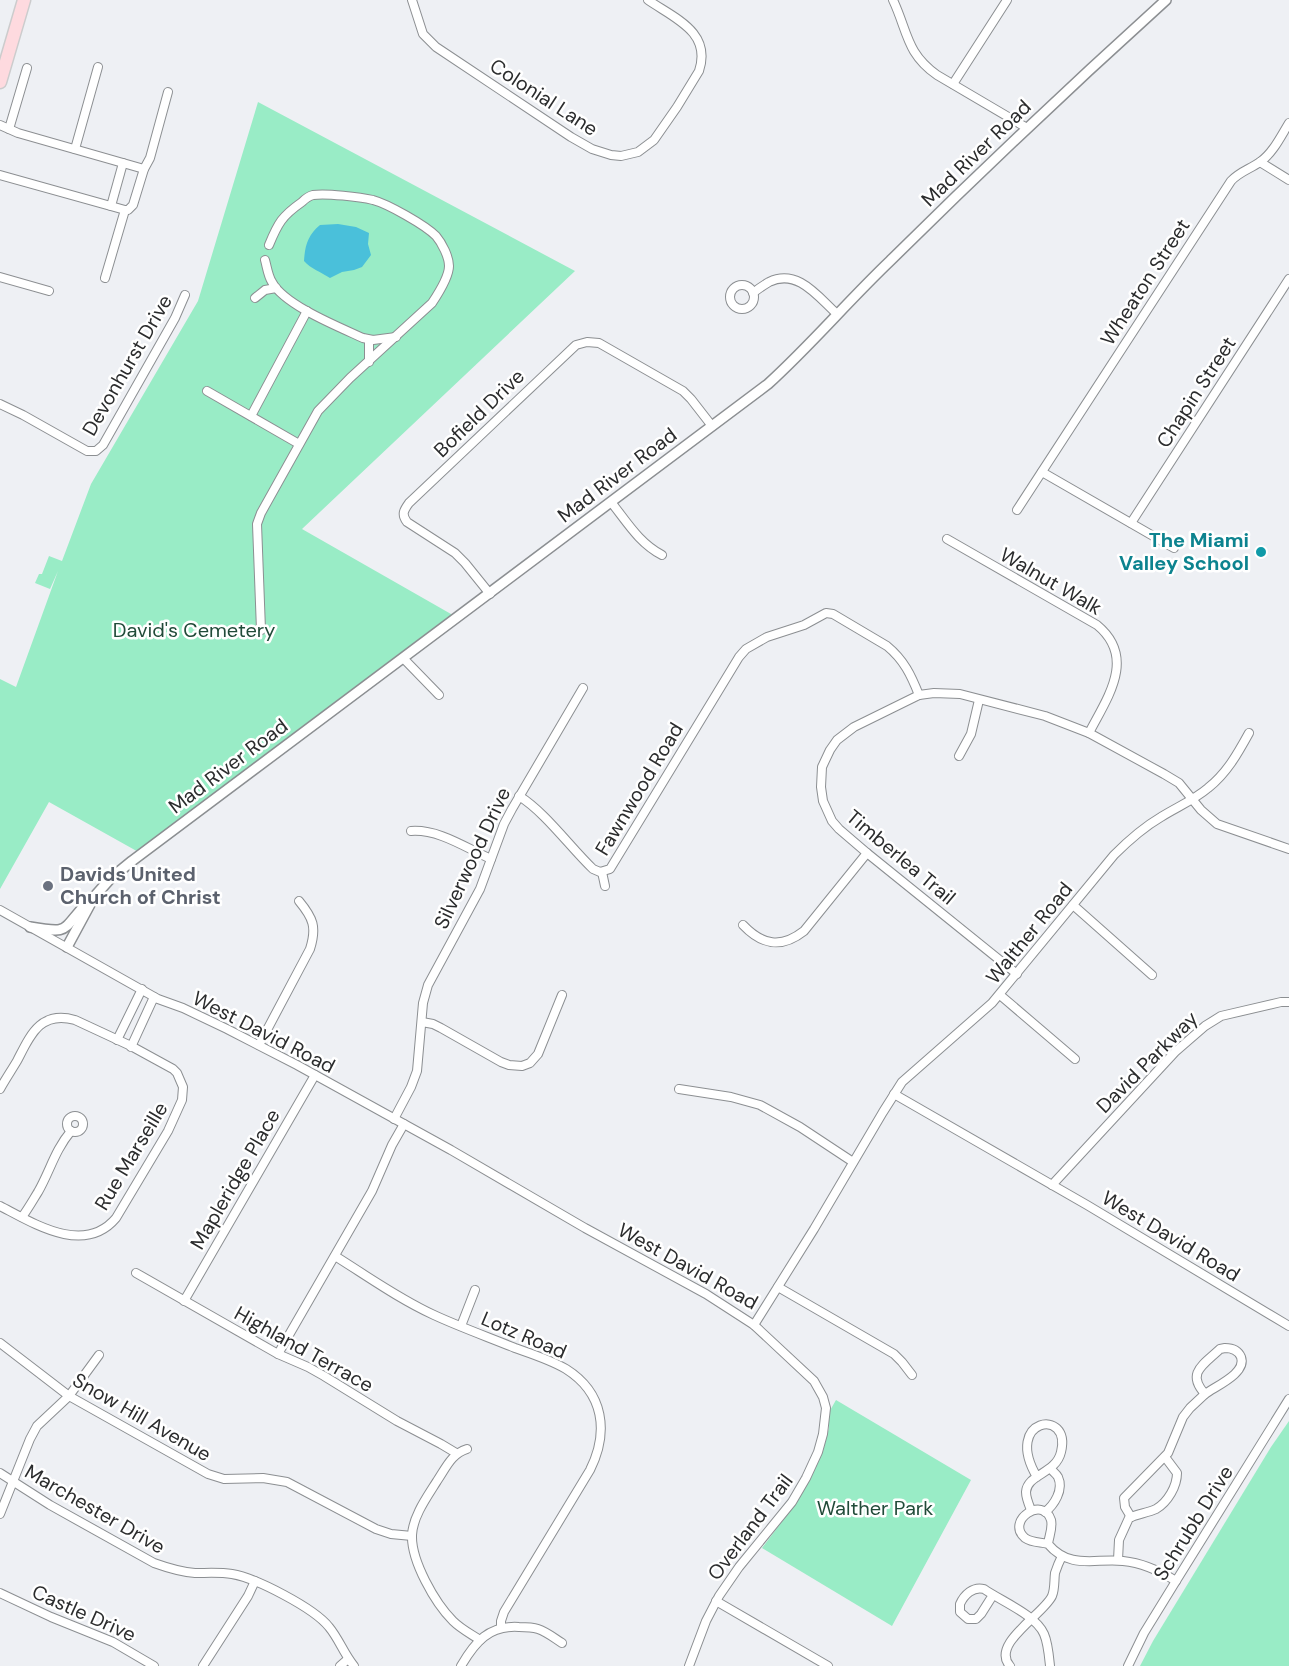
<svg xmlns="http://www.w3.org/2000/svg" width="1289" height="1666" viewBox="0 0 1289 1666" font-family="'DM Sans',sans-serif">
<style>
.green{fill:#99ecc6}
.water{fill:#4ac0da}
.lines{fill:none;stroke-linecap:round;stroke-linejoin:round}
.minor-casing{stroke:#8c8f92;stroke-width:10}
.tertiary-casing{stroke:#8c8f92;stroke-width:12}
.primary-casing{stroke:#cccccd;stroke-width:15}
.minor{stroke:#fff;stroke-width:8}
.tertiary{stroke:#fff;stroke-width:9}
.primary{stroke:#fedadf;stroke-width:12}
.culture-dot{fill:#0f9aa8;stroke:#fff;stroke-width:2}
.worship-dot{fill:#6b7280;stroke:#fff;stroke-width:2}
.labels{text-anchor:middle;stroke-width:5;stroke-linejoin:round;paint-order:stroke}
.street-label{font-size:20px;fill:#2b2c2d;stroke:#fff}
.culture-label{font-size:20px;font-weight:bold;fill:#0d838f;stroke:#fff;text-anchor:end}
.park-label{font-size:20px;fill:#214b39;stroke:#fff}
.worship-label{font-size:20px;font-weight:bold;fill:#5b616d;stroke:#fff;text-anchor:start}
</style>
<rect width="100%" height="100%" fill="#eef0f4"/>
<!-- green -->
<g class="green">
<path d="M258 102 575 271 302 529 458 618 142 854 49 802 0 889V679L16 687 58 571 50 589 35 583 39 574H42L49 556 62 561 91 484 198 301Z"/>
<path d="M836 1400 971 1480 892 1626 762 1548 796 1503 810 1479 823 1451 829 1428 828 1414Z"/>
<path d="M1289 1421V1666H1140L1153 1641 1271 1447Z"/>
</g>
<!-- water -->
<path class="water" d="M338 224 356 227 369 233 368 244 371 255 362 267 354 270 342 272 330 278C321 272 311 269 304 261 305 245 308 235 320 225Z"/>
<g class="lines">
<defs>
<g id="minor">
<path d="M412 0 423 34 436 47 571 137 592 149 611 155 621 156 638 152 654 140 677 107 699 71C712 32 674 18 648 0"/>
<path d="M893 0C908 32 906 53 937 75L1027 128"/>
<path d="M953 84 1007 0"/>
<path d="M0 125 18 133 144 169"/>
<path d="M9 129 27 68"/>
<path d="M75 149 98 67"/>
<path d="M1260 162 1289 180"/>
<path d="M0 175 125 210"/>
<path d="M111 206 123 163"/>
<path d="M125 210H128L133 205 144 169 150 158 168 92"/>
<path d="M265 260C267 267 268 276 272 282 284 305 339 327 363 338L373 340 396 337"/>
<path d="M0 277 49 291"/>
<path d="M105 278 125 210"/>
<circle cx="742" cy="297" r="12"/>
<path d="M753 293C758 289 764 285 769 282 798 268 818 297 837 314"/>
<path d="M255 298 265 290 276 288"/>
<path d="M369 340V362"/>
<path d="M207 391 299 444"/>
<path d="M0 404 23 415 87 451H96L103 445 175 318 185 295"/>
<path d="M251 416 307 311"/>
<path d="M1042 472 1174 548"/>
<path d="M611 502C627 522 639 543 662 555"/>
<path d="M1017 510 1231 181C1239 172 1250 169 1260 162 1273 153 1281 136 1289 123"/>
<path d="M1131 523 1289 279"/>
<path d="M947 539 1097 625C1137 658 1107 698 1089 733"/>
<path d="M490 594 465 563 455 553 407 522C401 514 404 510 409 503L576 345 587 342 599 343 683 391 691 399 712 426"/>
<path d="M261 630 257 524 261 513 318 411 350 378 432 303C438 294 449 276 449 266 449 257 442 243 436 236 425 225 388 204 373 200 360 197 326 193 313 195 309 196 305 199 302 202 282 216 278 223 269 245"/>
<path d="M404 659 439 695"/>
<path d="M959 756 971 734 979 700"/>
<path d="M519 796C545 812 570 847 593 869L600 872 610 869 739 657 746 649 767 637 804 625 826 613 833 614 887 646C904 660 911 675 919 695"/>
<path d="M411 831C439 829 466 848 491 859"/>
<path d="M602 872 605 886"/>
<path d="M1073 905 1152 975"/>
<path d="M0 910 158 999 183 1008 227 1029 297 1065 451 1150 585 1228 706 1294 754 1325 814 1381 823 1397 826 1408 823 1434 818 1452 806 1478 792 1502 739 1567 719 1596 706 1621 689 1666"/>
<path d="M743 925C762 945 781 949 804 931L867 853"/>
<path d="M1017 974 867 853 839 829 832 821 823 801 821 787 822 767 830 750 837 740 854 727 919 695 934 693 960 694 1045 716 1089 733 1164 774 1179 783 1201 810 1217 824 1289 849"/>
<path d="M1000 995 1075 1059"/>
<path d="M422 1022 433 1024 441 1028 501 1062 509 1065 522 1066 530 1063 538 1054 562 995"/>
<path d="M117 1040 142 989"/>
<path d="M259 1045 310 949C317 927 313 918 299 901"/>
<path d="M131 1047 154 997"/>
<path d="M0 1089C5 1080 11 1071 17 1061 30 1036 40 1010 75 1020L131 1046 173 1069 177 1073 183 1087 182 1100 168 1131 116 1218C84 1256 33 1223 0 1206"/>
<path d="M679 1089 731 1097 760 1105 800 1127 853 1162"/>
<path d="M894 1094 1087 1205 1289 1326"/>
<circle cx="75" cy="1124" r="8"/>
<path d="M394 1119 411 1087 417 1071 423 1003 428 985 480 889 504 824 512 809 583 688"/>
<path d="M1052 1185 1175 1052 1205 1026 1221 1016 1281 1002H1289"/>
<path d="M22 1217C28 1209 33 1200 38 1192 50 1171 55 1150 71 1131"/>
<path d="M335 1256C367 1276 399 1299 434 1315 460 1327 488 1337 515 1348 532 1354 551 1360 566 1369 604 1393 609 1432 590 1470L504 1612 501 1621V1628"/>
<path d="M136 1273 278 1354 308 1367 324 1376 397 1421 441 1444 456 1453"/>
<path d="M778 1287 894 1354 902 1362 912 1375"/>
<path d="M184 1301 315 1075"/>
<path d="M754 1325 814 1229 883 1112 902 1082 992 1003 1114 855C1129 840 1144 827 1161 817 1177 807 1194 800 1208 788 1227 773 1238 753 1249 733"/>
<path d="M461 1326 475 1290"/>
<path d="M0 1343 69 1396 208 1474 224 1479 263 1478 287 1482 376 1529 391 1534 412 1536"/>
<path d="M1225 1348C1232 1348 1238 1350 1241 1357 1247 1373 1216 1386 1205 1394 1186 1373 1203 1365 1220 1349Z"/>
<path d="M278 1354 372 1191 392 1145 404 1124"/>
<path d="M467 1449C451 1454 446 1468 437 1481 427 1497 413 1516 412 1535 411 1561 435 1603 453 1621 461 1629 471 1634 480 1640"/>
<path d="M0 1473 50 1505 154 1563C168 1568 180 1572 195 1573 207 1573 220 1572 232 1574 256 1578 314 1608 329 1627 339 1639 344 1654 354 1666"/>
<path d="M1031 1510C1029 1505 1026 1498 1026 1492 1027 1474 1056 1474 1061 1452 1072 1407 1002 1418 1037 1477"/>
<path d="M1045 1512C1054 1505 1064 1490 1058 1477 1056 1473 1053 1472 1051 1469"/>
<path d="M0 1514 30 1439 37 1426 69 1396 99 1355"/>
<path d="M1131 1517 1125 1507 1124 1498 1168 1453 1183 1417 1190 1408 1205 1394"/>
<path d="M1048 1544C1041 1542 1032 1543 1025 1538 1005 1521 1043 1495 1051 1520 1053 1528 1049 1536 1048 1544 1070 1570 1095 1558 1123 1561 1143 1563 1160 1571 1176 1581"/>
<path d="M1118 1560 1119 1540 1129 1518C1137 1514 1147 1513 1156 1509 1168 1502 1177 1486 1177 1473L1165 1457"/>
<path d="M0 1593 51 1617 113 1642 154 1666"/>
<path d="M993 1595 981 1614 976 1619H968L960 1612V1604C964 1595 973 1586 984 1589 1001 1601 1036 1615 1044 1634 1048 1643 1049 1656 1050 1666"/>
<path d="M716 1601 828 1666"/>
<path d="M203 1666 248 1596 255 1581"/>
<path d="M340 1666 348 1659"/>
<path d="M461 1666C475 1642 489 1625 519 1627 525 1627 532 1627 538 1629 547 1632 554 1638 562 1643"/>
<path d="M1010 1666C990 1644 1044 1614 1052 1596 1055 1589 1054 1581 1055 1573 1057 1567 1059 1562 1062 1556"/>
<path d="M1128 1666 1144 1633 1176 1581 1289 1399"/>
</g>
<g id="tertiary">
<path d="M30 927C70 934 61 931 86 904"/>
<path d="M67 947 94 897 110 879 132 861 768 384C811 345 848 301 890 261 980 172 1072 85 1166 0"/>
</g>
<path id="primary" d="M0 82 24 0"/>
</defs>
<!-- minor casing -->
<use href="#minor" class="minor-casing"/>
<!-- tertiary casing -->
<use href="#tertiary" class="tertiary-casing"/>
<!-- primary casing -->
<use href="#primary" class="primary-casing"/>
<!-- minor -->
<use href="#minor" class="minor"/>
<!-- tertiary -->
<use href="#tertiary" class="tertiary"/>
<!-- primary -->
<use href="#primary" class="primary"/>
</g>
<!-- markers -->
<circle class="culture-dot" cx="1261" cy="552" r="6"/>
<circle class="worship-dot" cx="48" cy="886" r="6"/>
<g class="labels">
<!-- street labels -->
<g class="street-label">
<text transform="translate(544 97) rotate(33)" y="7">Colonial Lane</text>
<text transform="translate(976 153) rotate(-44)" y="7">Mad River Road</text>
<text transform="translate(1145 282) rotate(-57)" y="7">Wheaton Street</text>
<text transform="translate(127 365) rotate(-60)" y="7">Devonhurst Drive</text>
<text transform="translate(1196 392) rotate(-57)" y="7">Chapin Street</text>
<text transform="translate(479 413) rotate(-44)" y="7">Bofield Drive</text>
<text transform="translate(617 475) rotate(-37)" y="7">Mad River Road</text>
<text transform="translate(1051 581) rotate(30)" y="7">Walnut Walk</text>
<text transform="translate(228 766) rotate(-37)" y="7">Mad River Road</text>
<text transform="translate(639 789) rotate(-59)" y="7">Fawnwood Road</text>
<text transform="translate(901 857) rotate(40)" y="7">Timberlea Trail</text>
<text transform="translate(472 858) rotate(-65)" y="7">Silverwood Drive</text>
<text transform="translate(1029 933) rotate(-51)" y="7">Walther Road</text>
<text transform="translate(264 1032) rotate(27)" y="7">West David Road</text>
<text transform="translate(1147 1062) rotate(-45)" y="7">David Parkway</text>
<text transform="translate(131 1156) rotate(-59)" y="7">Rue Marseille</text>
<text transform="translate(235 1179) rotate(-60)" y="7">Mapleridge Place</text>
<text transform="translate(1171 1236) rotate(31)" y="7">West David Road</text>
<text transform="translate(688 1266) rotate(29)" y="7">West David Road</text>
<text transform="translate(524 1335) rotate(23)" y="7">Lotz Road</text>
<text transform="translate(304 1349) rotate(29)" y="7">Highland Terrace</text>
<text transform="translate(142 1417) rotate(30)" y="7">Snow Hill Avenue</text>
<text transform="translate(95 1509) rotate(30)" y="7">Marchester Drive</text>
<text transform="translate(1193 1523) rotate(-58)" y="7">Schrubb Drive</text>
<text transform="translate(750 1527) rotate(-53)" y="7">Overland Trail</text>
<text transform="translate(84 1613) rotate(24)" y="7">Castle Drive</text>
</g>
<!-- culture labels -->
<g class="culture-label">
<text x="1249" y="547">The Miami<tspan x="1249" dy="23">Valley School</tspan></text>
</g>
<!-- park labels -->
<g class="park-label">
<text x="194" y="637">David's Cemetery</text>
<text x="875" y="1515">Walther Park</text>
</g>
<!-- worship labels -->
<g class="worship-label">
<text x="60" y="881">Davids United<tspan x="60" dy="23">Church of Christ</tspan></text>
</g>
</g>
</svg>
